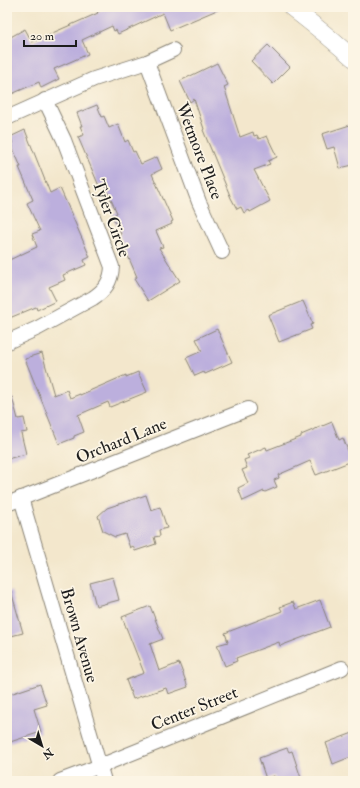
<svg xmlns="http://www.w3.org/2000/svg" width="360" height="788" viewBox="0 0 360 788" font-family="'IM FELL Double Pica',serif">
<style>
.building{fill:#bcafdd}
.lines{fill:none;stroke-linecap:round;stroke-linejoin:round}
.minor-casing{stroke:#888274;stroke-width:16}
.tertiary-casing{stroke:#888274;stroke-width:18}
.minor{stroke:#fff;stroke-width:14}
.tertiary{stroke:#fff;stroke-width:17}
.labels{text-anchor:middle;stroke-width:3.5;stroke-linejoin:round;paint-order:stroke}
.street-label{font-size:17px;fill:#1c1c1c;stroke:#fcf5e5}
</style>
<rect width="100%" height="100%" fill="#fcf5e5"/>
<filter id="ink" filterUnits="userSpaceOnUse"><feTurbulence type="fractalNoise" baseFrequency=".025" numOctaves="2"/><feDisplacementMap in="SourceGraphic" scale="8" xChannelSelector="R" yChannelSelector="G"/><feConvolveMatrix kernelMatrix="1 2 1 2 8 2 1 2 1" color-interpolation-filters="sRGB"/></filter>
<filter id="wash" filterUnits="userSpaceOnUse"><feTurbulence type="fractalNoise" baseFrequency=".012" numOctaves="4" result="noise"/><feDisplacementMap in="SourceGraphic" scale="16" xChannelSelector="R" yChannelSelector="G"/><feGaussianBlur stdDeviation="0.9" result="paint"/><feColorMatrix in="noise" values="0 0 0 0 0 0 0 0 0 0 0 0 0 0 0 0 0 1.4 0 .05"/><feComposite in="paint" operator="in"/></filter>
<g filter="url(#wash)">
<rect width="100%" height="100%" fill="#f3e7cc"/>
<g id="blocks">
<!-- building -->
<g class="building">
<path d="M108 7H224L170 30 163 13 118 34 116 30 114 31 112 26 82 40 88 54 54 69 59 79 41 88 39 82 7 96V39L25 29 32 42 98 13 97 12Z"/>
<path d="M268 45 290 67 273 84 251 61Z"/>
<path d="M217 63 228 85 224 87 240 137 253 132 254 136 257 135 259 139 267 136 277 157 268 161 270 164 254 170 270 201 250 212 249 210 244 213 241 207 237 209 231 198 203 130 204 129 194 99 190 102 180 81Z"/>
<path d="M97 105 102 117 104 116 109 128 118 124 125 142 128 140 133 152 135 151 141 164 157 157 162 169 152 174 173 221 171 222 172 224 156 231 163 247 159 248 180 281 148 301 134 279 137 277 119 235 121 234 112 216 117 213 104 184 99 186 78 137 84 135 80 126H82L77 113Z"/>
<path d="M353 124V165L340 168 334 147 327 149 322 134Z"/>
<path d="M25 130 50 193 60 188 90 257 84 260 86 265 63 275 65 280 49 287 56 301 37 310 36 307 7 319V261L37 247 32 234 40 231 27 203 33 200 19 167H21L11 144 13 143 10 137Z"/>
<path d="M303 301 313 324 310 325 312 329 279 342 268 315Z"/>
<path d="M217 329 232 362 205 374 204 372 195 376 186 358 202 351 196 339Z"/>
<path d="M42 353 54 395 67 390 70 398 80 394V395L126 375V377L138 372 147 392 110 407 108 402 78 415 84 432 74 436V438L59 444 25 359 29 358V357Z"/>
<path d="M12 397 18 419 24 418 27 432 21 433 26 454 7 459V398Z"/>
<path d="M332 422 339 440 343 438 352 461 316 475 310 461 278 475 279 478 274 480 277 487 265 492 264 491 243 501 238 488 248 483 242 470 247 468 244 460 249 458 247 455 266 447 267 450 301 437V435Z"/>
<path d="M146 495 151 510 160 507 167 528 159 530 160 536 154 537 156 544 135 551 133 546 130 548 125 534 115 537 103 531 98 516 107 508Z"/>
<path d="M113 577 119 600 96 606 90 583Z"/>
<path d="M11 591 23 633 7 637V592Z"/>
<path d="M320 600 330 627 280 646 279 642 236 658 237 661 225 666 217 645 228 642 225 633 282 611 280 607 293 602 296 609Z"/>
<path d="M150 606 163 639 150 644 159 671 179 663 188 687 168 694 166 688 133 699 126 680 144 673 122 617Z"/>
<path d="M40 684 47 705 34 709 41 732 7 743V695Z"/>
<path d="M353 733V756L333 764 326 743Z"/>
<path d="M287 748 289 752 292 751 302 781H276L274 776 266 779 259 758Z"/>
</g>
</g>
</g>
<g filter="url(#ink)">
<use href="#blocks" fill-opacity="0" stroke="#888274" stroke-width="1"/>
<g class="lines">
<defs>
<g id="minor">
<path d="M147 62 199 202 222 252"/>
<path d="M7 118 94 79 147 62 173 50"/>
<path d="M7 342 38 328 93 298C105 290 111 282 112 267L64 140 45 100"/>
<path d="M21 498 104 781"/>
<path d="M7 504 248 409"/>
<path d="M60 781 100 766 342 668"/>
</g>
<path id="tertiary" d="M291 7 325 34 353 58"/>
</defs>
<!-- minor casing -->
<use href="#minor" class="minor-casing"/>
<!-- tertiary casing -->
<use href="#tertiary" class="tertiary-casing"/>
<!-- minor -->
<use href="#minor" class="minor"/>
<!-- tertiary -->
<use href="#tertiary" class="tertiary"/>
</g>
</g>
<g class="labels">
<!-- street labels -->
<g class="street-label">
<text transform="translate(200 151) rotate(69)" y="6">Wetmore Place</text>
<text transform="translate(112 218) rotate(70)" y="6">Tyler Circle</text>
<text transform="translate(121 440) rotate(-22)" y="6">Orchard Lane</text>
<text transform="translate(80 635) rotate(74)" y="6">Brown Avenue</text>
<text transform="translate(194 708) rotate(-22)" y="6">Center Street</text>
</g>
</g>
<!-- margin -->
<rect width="360" height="788" fill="none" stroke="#fcf5e5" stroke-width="24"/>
<!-- north arrow -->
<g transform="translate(42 746) rotate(142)" stroke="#fcf5e5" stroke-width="3" paint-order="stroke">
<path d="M0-3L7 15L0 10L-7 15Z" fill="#1c1c1c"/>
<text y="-6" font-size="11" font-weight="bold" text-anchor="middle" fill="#1c1c1c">N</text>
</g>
<!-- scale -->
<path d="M24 40v6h52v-6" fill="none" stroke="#1c1c1c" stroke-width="2"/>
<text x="30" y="40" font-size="12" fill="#1c1c1c" stroke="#fcf5e5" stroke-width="3" paint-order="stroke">20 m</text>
</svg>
